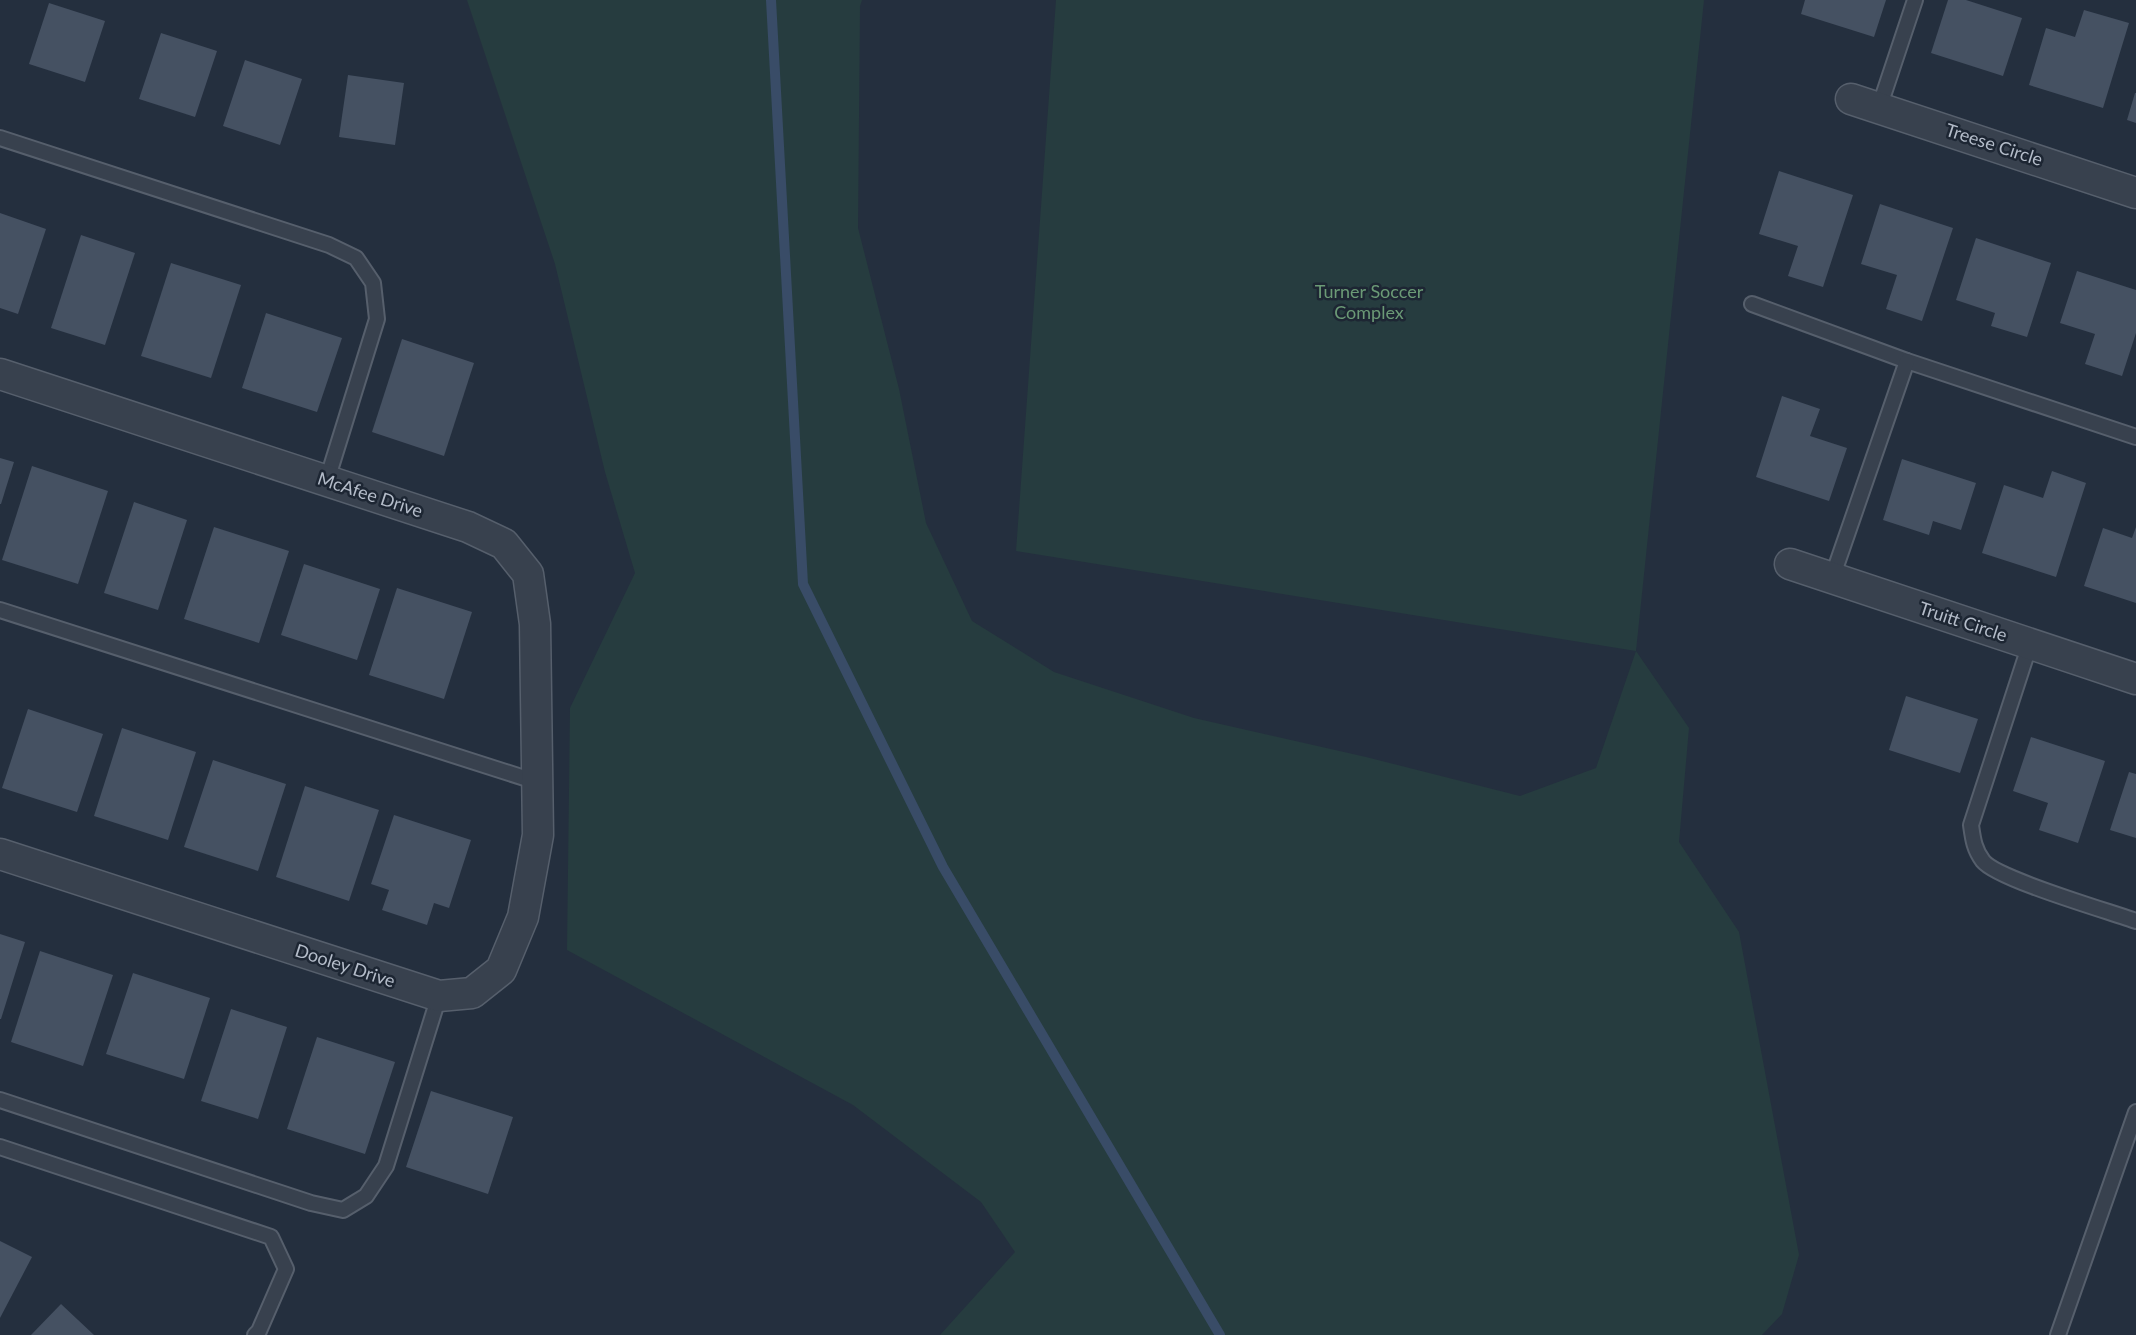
<svg xmlns="http://www.w3.org/2000/svg" width="2136" height="1335" viewBox="0 0 2136 1335" font-family="Lato,sans-serif">
<style>
.green{fill:#263c3f}
.lines{fill:none;stroke-linecap:round;stroke-linejoin:round}
.stream{stroke:#394c67;stroke-width:10}
.building{fill:#455162}
.lane-casing{stroke:#565f6c;stroke-width:18}
.street-casing{stroke:#565f6c;stroke-width:33}
.lane{stroke:#38414e;stroke-width:14}
.street{stroke:#38414e;stroke-width:30}
.labels{text-anchor:middle;stroke-width:5;stroke-linejoin:round;paint-order:stroke}
.street-label{font-size:18px;fill:#b4bcc9;stroke:#1d2633}
.park-label{font-size:18px;fill:#6b9a76;stroke:#1d2633}
</style>
<rect width="100%" height="100%" fill="#242f3e"/>
<!-- green -->
<path class="green" d="M467 0H862L860 6 858 228 899 389 926 523 972 621 1054 672 1194 718 1366 757 1520 796 1596 768 1636 651 1016 551 1056 0H1704L1636 651 1689 728 1679 842 1739 932 1799 1255 1782 1314 1762 1335H940L1015 1252 981 1202 853 1105 567 950 570 708 635 573 605 472 555 264Z"/>
<g class="lines">
<!-- stream -->
<path class="stream" d="M771 0 803 584 943 867 1220 1335"/>
</g>
<!-- building -->
<g class="building">
<path d="M1805 0H1886L1874 37 1801 14Z"/>
<path d="M1948 0H1966L2022 18 2003 76 1931 53Z"/>
<path d="M49 3 105 21 85 82 29 64Z"/>
<path d="M2084 10 2129 23 2103 108 2029 85 2046 28 2075 37Z"/>
<path d="M161 33 217 51 195 117 139 99Z"/>
<path d="M245 60 302 79 280 145 223 126Z"/>
<path d="M348 75 404 83 395 145 339 137Z"/>
<path d="M2135 93H2136V123L2127 120Z"/>
<path d="M1779 171 1853 195 1823 287 1788 276 1798 246 1759 234Z"/>
<path d="M1880 204 1953 228 1922 321 1886 309 1897 275 1861 264Z"/>
<path d="M0 213 46 229 18 314 0 308Z"/>
<path d="M81 235 135 253 105 345 51 328Z"/>
<path d="M1976 238 2051 263 2027 337 1991 326 1995 313 1956 300Z"/>
<path d="M171 263 241 285 211 378 141 356Z"/>
<path d="M2077 271 2136 290V333L2122 376 2085 364 2095 334 2060 323Z"/>
<path d="M266 313 342 338 317 412 242 388Z"/>
<path d="M402 339 474 363 444 456 372 432Z"/>
<path d="M1782 396 1820 409 1810 436 1847 448 1829 501 1756 477Z"/>
<path d="M0 458 14 462 1 504H0Z"/>
<path d="M1902 459 1976 483 1961 530 1933 521 1929 535 1883 520Z"/>
<path d="M32 466 108 491 78 584 2 560Z"/>
<path d="M2052 471 2086 483 2056 577 1982 553 2004 485 2043 498Z"/>
<path d="M134 502 187 520 158 610 104 593Z"/>
<path d="M214 527 289 551 259 643 184 619Z"/>
<path d="M2136 527V603L2084 586 2103 528 2132 538Z"/>
<path d="M304 564 380 589 357 660 281 635Z"/>
<path d="M397 588 472 612 444 699 369 675Z"/>
<path d="M1906 696 1978 719 1960 773 1889 750Z"/>
<path d="M28 709 103 734 77 812 2 788Z"/>
<path d="M122 728 196 752 168 840 94 816Z"/>
<path d="M2031 737 2105 761 2078 843 2039 830 2048 803 2013 791Z"/>
<path d="M213 760 286 784 258 871 184 847Z"/>
<path d="M2129 772 2136 774V838L2110 830Z"/>
<path d="M305 786 379 810 349 901 276 877Z"/>
<path d="M394 815 471 840 449 908 434 903 427 925 382 910 389 890 371 884Z"/>
<path d="M0 934 25 942 1 1019H0Z"/>
<path d="M40 951 113 975 83 1066 11 1042Z"/>
<path d="M133 973 210 998 184 1079 106 1054Z"/>
<path d="M231 1009 287 1027 258 1119 201 1101Z"/>
<path d="M317 1037 395 1062 365 1154 287 1129Z"/>
<path d="M431 1091 513 1117 488 1194 406 1167Z"/>
<path d="M0 1241 32 1257 0 1318Z"/>
<path d="M61 1304 94 1335H31Z"/>
</g>
<g class="lines">
<defs>
<g id="lane">
<path d="M1879 108 1915 0"/>
<path d="M0 138 329 245 356 258 373 283 377 319 327 480"/>
<path d="M1752 304 1907 361 2136 437"/>
<path d="M1832 578 1907 361"/>
<path d="M0 610 537 782"/>
<path d="M2030 644 1971 825C1973 839 1974 849 1983 861 1997 879 2108 911 2136 921"/>
<path d="M0 1100 311 1203 343 1210 366 1196 386 1166 439 996"/>
<path d="M0 1147 271 1237 286 1269 259 1331 255 1335"/>
<path d="M2058 1335 2136 1112"/>
</g>
<g id="street">
<path d="M1851 99 2136 193"/>
<path d="M0 374 468 527 504 544 528 574 535 624 538 835 523 917 501 970 472 993 439 996 0 854"/>
<path d="M1790 564 2136 679"/>
</g>
</defs>
<!-- lane casing -->
<use href="#lane" class="lane-casing"/>
<!-- street casing -->
<use href="#street" class="street-casing"/>
<!-- lane -->
<use href="#lane" class="lane"/>
<!-- street -->
<use href="#street" class="street"/>
</g>
<g class="labels">
<!-- street labels -->
<g class="street-label">
<text transform="translate(1994 145) rotate(18)" y="6">Treese Circle</text>
<text transform="translate(370 495) rotate(18)" y="6">McAfee Drive</text>
<text transform="translate(1963 622) rotate(18)" y="6">Truitt Circle</text>
<text transform="translate(345 966) rotate(18)" y="6">Dooley Drive</text>
</g>
<!-- park labels -->
<g class="park-label">
<text x="1369" y="298">Turner Soccer<tspan x="1369" dy="21">Complex</tspan></text>
</g>
</g>
</svg>
